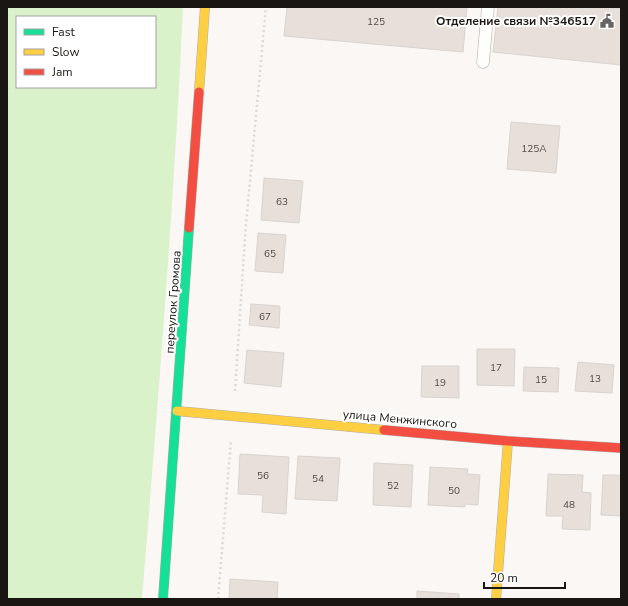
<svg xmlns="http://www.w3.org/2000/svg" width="628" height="606" viewBox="0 0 628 606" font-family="'Nunito Sans',sans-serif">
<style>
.green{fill:#d9f2ca;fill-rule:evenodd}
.building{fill:#e7e0da;stroke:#d7d3d0}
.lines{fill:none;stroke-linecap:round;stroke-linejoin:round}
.lane-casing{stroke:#b0aca9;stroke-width:13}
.fast-casing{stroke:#b0aca9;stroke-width:10}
.slow-casing{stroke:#b0aca9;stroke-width:10}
.jam-casing{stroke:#b0aca9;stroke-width:10}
.path{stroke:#dbd9d8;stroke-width:2.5;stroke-dasharray:2 3;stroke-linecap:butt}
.lane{stroke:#fefefd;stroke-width:12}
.fast{stroke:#16e098;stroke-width:9}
.slow{stroke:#ffcf43;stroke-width:9}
.jam{stroke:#f24e42;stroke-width:9}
.labels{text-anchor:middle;stroke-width:4;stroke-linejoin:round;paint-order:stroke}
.number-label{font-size:10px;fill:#504a47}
.poi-label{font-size:12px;font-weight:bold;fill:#1a1613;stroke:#fff;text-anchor:end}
.street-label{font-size:12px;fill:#1a1613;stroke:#fff}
</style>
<rect width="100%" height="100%" fill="#fbf7f4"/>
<!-- green -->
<path class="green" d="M7 7H183C174 205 158 402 142 599H7ZM17 17H155V87H17Z"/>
<!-- building -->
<g class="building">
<path d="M287 7H467L463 52 284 36Z"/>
<path d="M498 7 621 8V65L493 52Z"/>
<path d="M511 122 560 126 556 173 507 169Z"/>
<path d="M264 178 303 181 299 223 261 220Z"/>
<path d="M258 233 286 235 283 273 255 271Z"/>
<path d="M251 304 280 306 279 328 249 325Z"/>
<path d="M477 349H515L514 386 477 385Z"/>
<path d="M247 350 284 353 281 387 244 383Z"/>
<path d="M578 362 614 365 612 393 575 391Z"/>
<path d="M422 366H459V398L421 397Z"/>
<path d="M524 367 559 368 558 392 523 391Z"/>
<path d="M240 454 289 457 286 514 262 512 263 495 238 494Z"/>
<path d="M298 456 340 458 337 501 295 499Z"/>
<path d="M374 463 413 465 411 507 373 505Z"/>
<path d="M430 467 468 469 467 474 480 475 478 505 465 504V507L428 505Z"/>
<path d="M548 474 583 475 582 492 591 493 590 530 562 529 563 516H546Z"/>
<path d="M603 475H621V516L601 515Z"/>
<path d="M230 579 278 582 277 599H229Z"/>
<path d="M417 591 459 594V599H417Z"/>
</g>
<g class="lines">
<defs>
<path id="lane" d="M483 62 488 7"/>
<path id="fast" d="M163 599 189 228"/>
<g id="slow">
<path d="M199 92 205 7"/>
<path d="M177 411 384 430"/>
<path d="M496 599 508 441"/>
</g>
<g id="jam">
<path d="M189 228 199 92"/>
<path d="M384 430 508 441 621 448"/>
</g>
</defs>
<!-- lane casing -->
<use href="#lane" class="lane-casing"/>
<!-- fast casing -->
<use href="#fast" class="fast-casing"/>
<!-- slow casing -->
<use href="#slow" class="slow-casing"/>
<!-- jam casing -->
<use href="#jam" class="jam-casing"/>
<!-- path -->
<g class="path">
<path d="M235 391 246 224 266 7"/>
<path d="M218 599 231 440"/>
</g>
<!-- lane -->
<use href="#lane" class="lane"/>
<!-- fast -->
<use href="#fast" class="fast"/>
<!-- slow -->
<use href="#slow" class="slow"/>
<!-- jam -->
<use href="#jam" class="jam"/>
</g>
<!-- icons -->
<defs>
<symbol id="civic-bare" viewBox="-9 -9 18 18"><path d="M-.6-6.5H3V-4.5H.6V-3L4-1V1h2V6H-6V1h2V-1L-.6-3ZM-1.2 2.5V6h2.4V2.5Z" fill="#696562" stroke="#fff" stroke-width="2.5" paint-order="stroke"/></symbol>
</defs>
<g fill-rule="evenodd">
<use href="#civic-bare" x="597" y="11" width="20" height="20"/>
</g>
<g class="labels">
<!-- number labels -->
<g class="number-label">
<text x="376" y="25">125</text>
<text x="534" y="152">125А</text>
<text x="282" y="205">63</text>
<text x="270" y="257">65</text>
<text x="265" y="320">67</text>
<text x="496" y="371">17</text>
<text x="595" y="382">13</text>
<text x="541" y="383">15</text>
<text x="440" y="386">19</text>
<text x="263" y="479">56</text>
<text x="318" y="482">54</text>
<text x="393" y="489">52</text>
<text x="454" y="494">50</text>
<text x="569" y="508">48</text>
</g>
<!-- poi labels -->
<g class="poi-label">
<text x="596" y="25">Отделение связи №346517</text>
</g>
<!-- street labels -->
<g class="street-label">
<text transform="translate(173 302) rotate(-86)" y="4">переулок Громова</text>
<text transform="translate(400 419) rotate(5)" y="4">улица Менжинского</text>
</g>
</g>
<!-- border -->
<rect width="628" height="606" fill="none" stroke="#1a1613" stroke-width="16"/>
<!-- legend -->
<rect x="16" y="16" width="140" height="72" fill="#ffffff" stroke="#a3a2a1"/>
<rect x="24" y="29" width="20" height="6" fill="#16e098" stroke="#a3a2a1"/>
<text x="52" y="36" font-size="12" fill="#1a1613">Fast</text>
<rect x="24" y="49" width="20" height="6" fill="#ffcf43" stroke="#a3a2a1"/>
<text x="52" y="56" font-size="12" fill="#1a1613">Slow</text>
<rect x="24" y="69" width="20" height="6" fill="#f24e42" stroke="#a3a2a1"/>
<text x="52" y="76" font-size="12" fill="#1a1613">Jam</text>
<!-- scale -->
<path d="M484 582v6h81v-6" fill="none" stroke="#1a1613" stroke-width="2"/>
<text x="490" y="582" font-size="12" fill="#1a1613" stroke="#ffffff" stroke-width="3" paint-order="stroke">20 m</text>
</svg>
